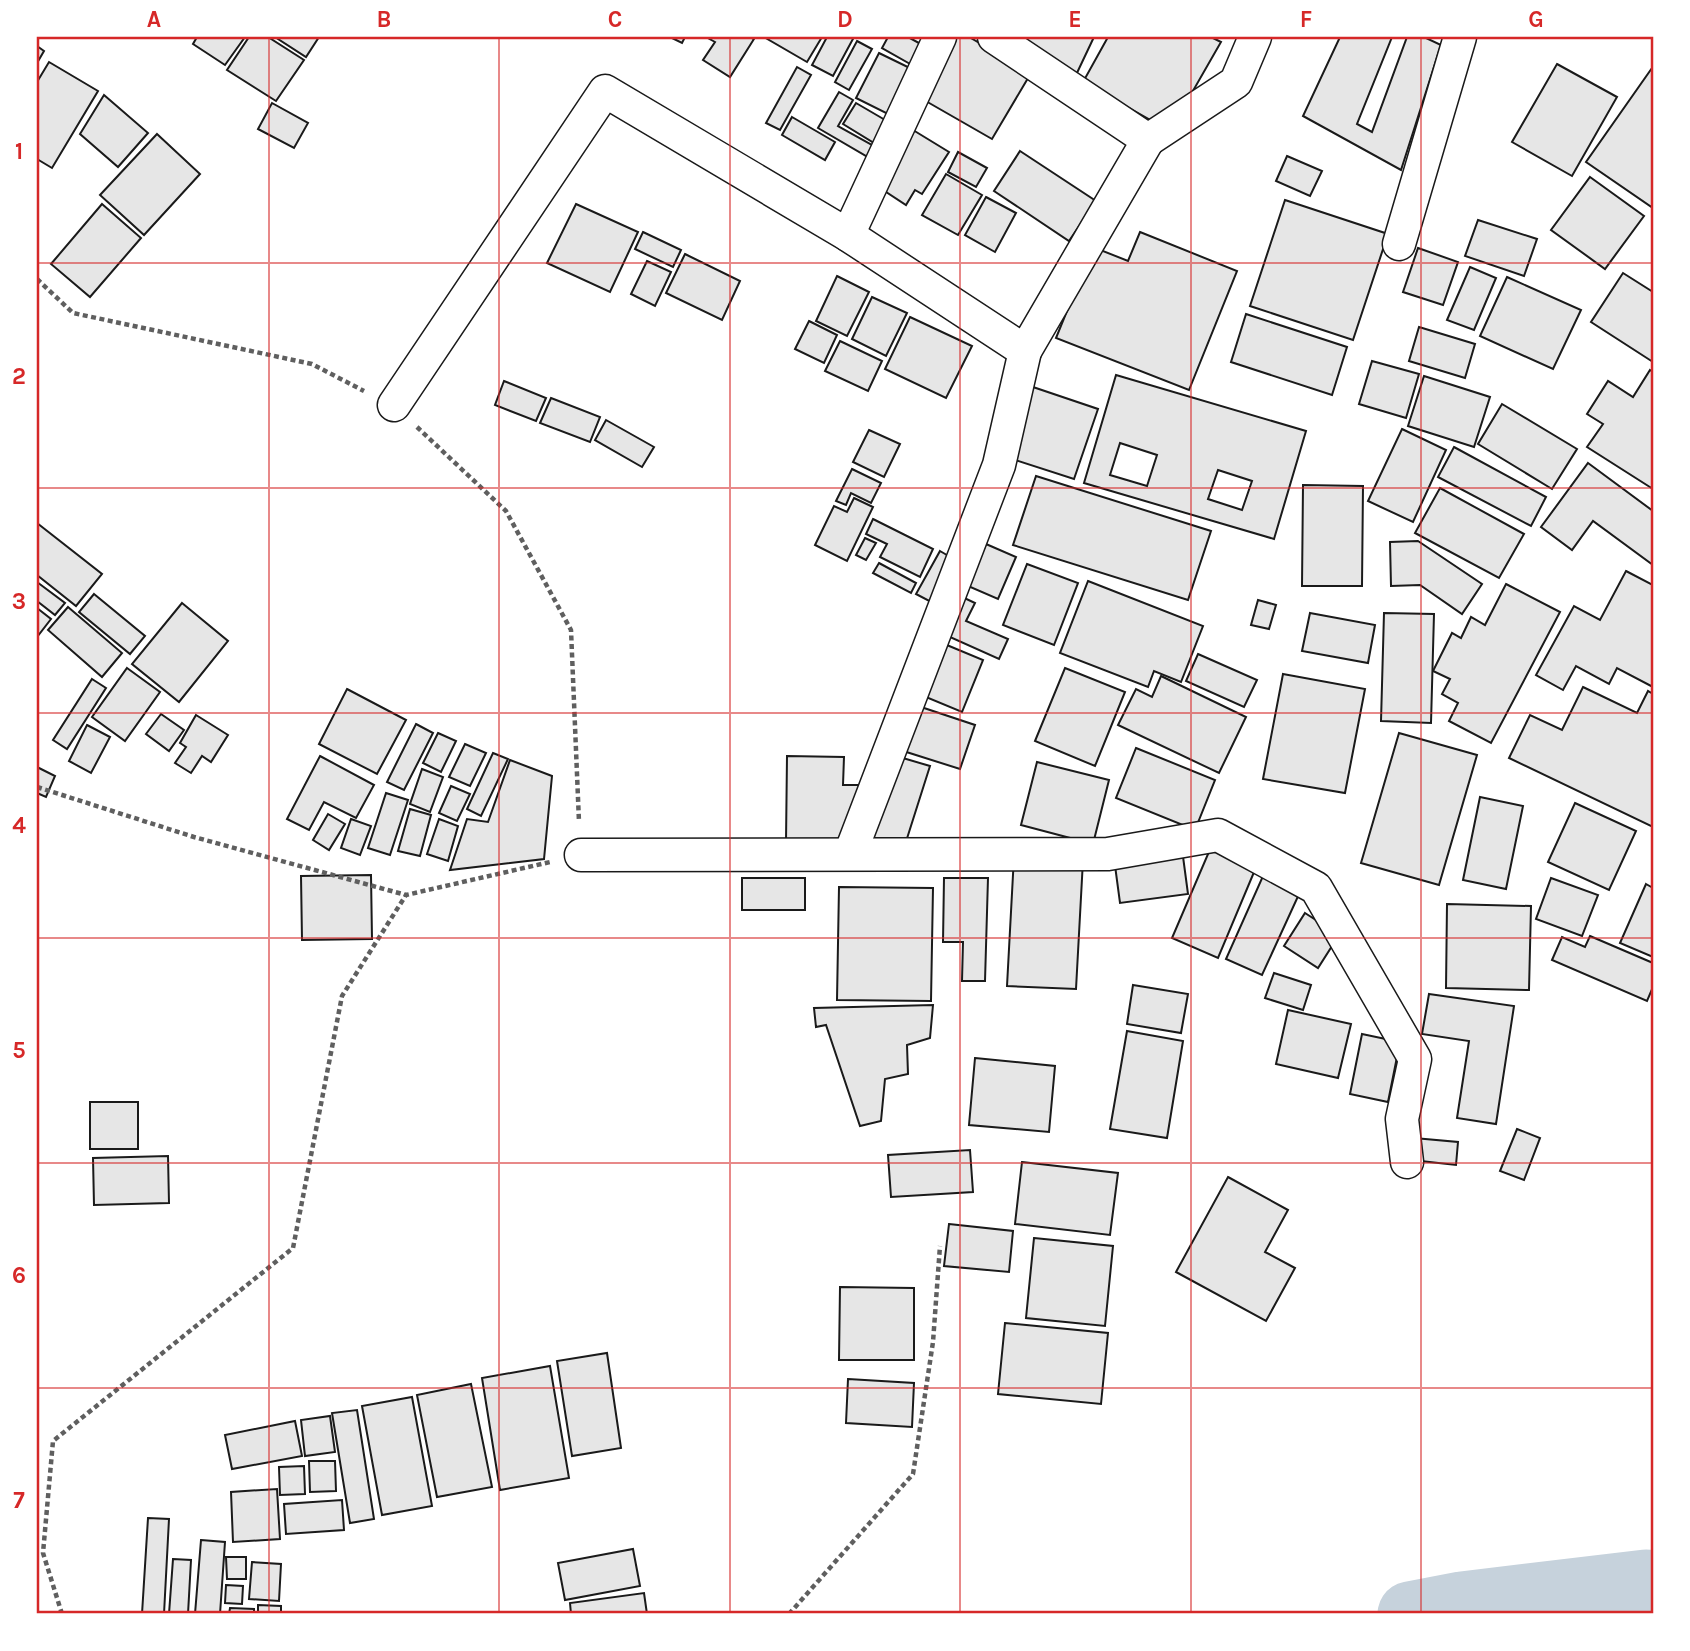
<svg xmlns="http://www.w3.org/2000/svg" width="1690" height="1651" viewBox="0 0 1690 1651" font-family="Karla,sans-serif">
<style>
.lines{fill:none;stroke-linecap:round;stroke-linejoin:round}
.river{stroke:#c6d2dc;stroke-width:65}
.building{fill:#e6e6e6;stroke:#1a1a1a;stroke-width:2;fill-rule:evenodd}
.street-casing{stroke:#1a1a1a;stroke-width:35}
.path{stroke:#5f5f5f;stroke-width:4.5;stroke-dasharray:5 3.5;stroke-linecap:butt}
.street{stroke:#fff;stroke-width:32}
.grid{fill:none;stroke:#d62828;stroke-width:2;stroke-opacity:0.55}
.neatline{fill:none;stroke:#d62828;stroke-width:2.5}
.grid-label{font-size:23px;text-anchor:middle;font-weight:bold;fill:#d62828}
</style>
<rect width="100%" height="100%" fill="#fff"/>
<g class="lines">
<!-- river -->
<path class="river" d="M1410 1614 1462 1604 1646 1582 1653 1586"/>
</g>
<!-- building -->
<g class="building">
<path d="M197 37H245L225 65 193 44Z"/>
<path d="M249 37H268L304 60 276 101 227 70Z"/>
<path d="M275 37H319L306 57Z"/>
<path d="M670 37H685L682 43Z"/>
<path d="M706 37H750L754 39 730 77 703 60 715 42Z"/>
<path d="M764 37H822L807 62Z"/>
<path d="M827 37H854L833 76 812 65Z"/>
<path d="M888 37H908L930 49 919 69 882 48Z"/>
<path d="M952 37H969L1031 73 992 139 917 96Z"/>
<path d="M1011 37H1094L1076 75Z"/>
<path d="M1108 37H1211L1221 42 1170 131 1083 82Z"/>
<path d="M1340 37H1392L1357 124 1372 132 1407 37H1424L1441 45 1401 170 1303 116Z"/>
<path d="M857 41 872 49 849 90 835 82Z"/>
<path d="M37 46 44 51 37 63Z"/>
<path d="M879 53 916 71 894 117 856 98Z"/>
<path d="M49 62 98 91 52 168 37 159V82Z"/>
<path d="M1557 64 1617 97 1572 176 1512 142Z"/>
<path d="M797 67 811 75 780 130 766 123Z"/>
<path d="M1652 68 1653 69V208L1586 162Z"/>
<path d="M839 92 853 100 838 126 879 149 873 160 818 128Z"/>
<path d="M104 95 148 133 118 167 80 134Z"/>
<path d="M272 103 308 123 294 148 258 129Z"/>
<path d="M856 103 892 124 879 146 843 124Z"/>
<path d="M792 117 835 142 825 160 782 135Z"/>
<path d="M913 130 949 152 922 194 915 190 906 205 877 186Z"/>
<path d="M157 134 200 174 144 235 100 195Z"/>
<path d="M1020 151 1096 201 1069 241 994 191Z"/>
<path d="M958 152 987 168 976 187 948 172Z"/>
<path d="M1287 156 1322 171 1310 196 1276 181Z"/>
<path d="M946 174 982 195 958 235 922 215Z"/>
<path d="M1590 177 1644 216 1605 269 1551 230Z"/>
<path d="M986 197 1016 213 995 252 965 235Z"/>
<path d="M1285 200 1388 234 1353 340 1250 306Z"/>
<path d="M102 204 141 238 90 297 51 264Z"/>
<path d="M576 204 638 232 610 292 547 263Z"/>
<path d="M1478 220 1537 239 1524 276 1465 256Z"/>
<path d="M643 232 681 250 673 267 635 249Z"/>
<path d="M1140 232 1237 271 1189 390 1056 338 1093 247 1128 261Z"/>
<path d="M1418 248 1458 262 1443 305 1403 292Z"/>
<path d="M685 254 740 281 722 320 666 293Z"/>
<path d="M647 261 671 272 655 306 631 294Z"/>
<path d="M1470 267 1496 278 1474 330 1447 320Z"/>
<path d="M1623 273 1653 292V362L1591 322Z"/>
<path d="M837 276 869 292 847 336 816 321Z"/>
<path d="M1507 277 1581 310 1553 369 1480 336Z"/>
<path d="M872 297 907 313 886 356 852 339Z"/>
<path d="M1246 314 1347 347 1332 395 1231 362Z"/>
<path d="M910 317 972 346 946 398 885 369Z"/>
<path d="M809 321 837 335 824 363 795 349Z"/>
<path d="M1419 327 1475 344 1465 378 1409 361Z"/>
<path d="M840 341 882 361 868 391 825 371Z"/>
<path d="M1372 361 1419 374 1406 418 1359 404Z"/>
<path d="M1650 370 1653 372V489L1587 447 1603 424 1587 414 1608 381 1633 397Z"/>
<path d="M1116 375 1306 431 1274 539 1084 483ZM1120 443 1157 455 1147 486 1110 475ZM1218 470 1252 481 1242 510 1208 499Z"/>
<path d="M1424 376 1490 397 1474 447 1408 426Z"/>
<path d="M504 381 546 398 536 421 495 405Z"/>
<path d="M1027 385 1098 409 1074 479 1003 456Z"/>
<path d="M551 398 600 417 590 442 540 423Z"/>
<path d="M1502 404 1577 449 1552 489 1478 444Z"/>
<path d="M606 420 654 447 642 467 595 440Z"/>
<path d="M1402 429 1446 450 1413 522 1368 501Z"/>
<path d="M869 430 900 444 884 477 853 462Z"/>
<path d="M1454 447 1546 497 1531 526 1438 477Z"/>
<path d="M1588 463 1653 511V565L1593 521 1572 550 1541 527Z"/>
<path d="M852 469 881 483 871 503 851 493 846 505 836 501Z"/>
<path d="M1036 476 1211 531 1188 600 1013 545Z"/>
<path d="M1303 485 1363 486 1362 586H1302Z"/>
<path d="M1440 488 1524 534 1499 578 1415 533Z"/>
<path d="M854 498 873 507 847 561 815 545 834 506 847 512Z"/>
<path d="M873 519 933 549 920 577 880 557 887 544 866 534Z"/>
<path d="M37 523 102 574 76 606 37 575Z"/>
<path d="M865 538 876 543 866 560 856 555Z"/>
<path d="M1418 541 1482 584 1462 614 1420 585 1391 586 1390 542Z"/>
<path d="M986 544 1016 557 998 599 968 586Z"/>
<path d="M940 551 957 561 933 603 916 594Z"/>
<path d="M879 563 916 583 911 593 873 573Z"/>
<path d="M1027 564 1078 583 1054 645 1003 625Z"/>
<path d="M1626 571 1653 585V687L1617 668 1609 684 1576 666 1563 690 1536 675 1574 606 1600 620Z"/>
<path d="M1088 581 1203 626 1181 682 1154 671 1148 687 1060 653Z"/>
<path d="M37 582 65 603 55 615 37 601Z"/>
<path d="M1506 584 1560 612 1491 743 1449 721 1458 703 1442 694 1450 679 1433 671 1452 633 1461 638 1471 617 1485 625Z"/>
<path d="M94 594 145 636 130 654 79 612Z"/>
<path d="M958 595 975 603 966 621 1008 639 999 659 941 633Z"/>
<path d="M1258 600 1276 605 1269 629 1251 625Z"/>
<path d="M182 603 228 641 179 702 132 664Z"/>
<path d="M68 607 122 653 102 677 48 630Z"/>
<path d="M37 608 51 619 37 637Z"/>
<path d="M1310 613 1375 625 1368 663 1302 651Z"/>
<path d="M1384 613 1434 614 1431 723 1381 721Z"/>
<path d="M942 643 983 660 962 712 921 695Z"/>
<path d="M1198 654 1257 680 1244 707 1186 681Z"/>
<path d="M127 668 160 692 125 741 92 717Z"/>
<path d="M1065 668 1125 692 1095 766 1035 741Z"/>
<path d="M1283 674 1365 689 1345 793 1263 779Z"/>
<path d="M1161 676 1246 717 1219 773 1118 725 1136 689 1152 697Z"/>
<path d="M92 679 106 688 67 749 53 740Z"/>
<path d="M1583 687 1637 713 1648 691 1653 694V827L1509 758 1530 715 1562 730Z"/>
<path d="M347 689 406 720 377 774 319 744Z"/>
<path d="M912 704 975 725 960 769 897 749Z"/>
<path d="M161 714 184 730 169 751 146 734Z"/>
<path d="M196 715 228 735 211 762 202 756 191 773 175 763 186 747 180 743Z"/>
<path d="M416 724 433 733 404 790 387 782Z"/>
<path d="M87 725 110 737 91 773 69 761Z"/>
<path d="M438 733 456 741 441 772 423 763Z"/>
<path d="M1399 733 1477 755 1439 885 1361 863Z"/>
<path d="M465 744 486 753 470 786 449 777Z"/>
<path d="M1136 748 1215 780 1195 830 1116 798Z"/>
<path d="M493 753 508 759 481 816 467 809Z"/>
<path d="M320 756 374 785 356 818 324 802 309 830 287 819Z"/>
<path d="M787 756 844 757 843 785H864L863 844 786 842Z"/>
<path d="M896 756 930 766 903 851 870 841Z"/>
<path d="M510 760 552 776 544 859 450 870 467 819 488 822Z"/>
<path d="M1037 762 1109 780 1093 844 1021 825Z"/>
<path d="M37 767 55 776 46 797 37 793Z"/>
<path d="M422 769 443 777 430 812 410 804Z"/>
<path d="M451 786 470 794 457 821 439 813Z"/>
<path d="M386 793 408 800 390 855 368 848Z"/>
<path d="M1480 797 1523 806 1506 889 1463 880Z"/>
<path d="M1575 803 1636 831 1609 890 1548 862Z"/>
<path d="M410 809 431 815 420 856 398 851Z"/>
<path d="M328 814 345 824 329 850 313 840Z"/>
<path d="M351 819 371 826 360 855 341 848Z"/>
<path d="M439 819 458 826 448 861 427 854Z"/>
<path d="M1211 847 1257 865 1218 958 1172 938Z"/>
<path d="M1182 849 1188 894 1120 903 1114 858Z"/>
<path d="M1014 856 1083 860 1076 989 1007 986Z"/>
<path d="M371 875 372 939 302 940 301 876Z"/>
<path d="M1263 876 1300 892 1262 975 1226 959Z"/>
<rect x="742" y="878" width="63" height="32"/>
<path d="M944 878H988L985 981H962L963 942H943Z"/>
<path d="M1551 878 1598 895 1582 936 1536 919Z"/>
<path d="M1646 884 1653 888V957L1620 943Z"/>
<path d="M839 887 933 888 931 1001 837 1000Z"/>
<path d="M1447 904 1531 906 1529 990 1446 988Z"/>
<path d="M1305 913 1339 935 1318 968 1284 946Z"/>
<path d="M1590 936 1653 963V987L1647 1001 1552 960 1562 937 1585 947Z"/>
<path d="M1274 973 1311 985 1303 1010 1265 998Z"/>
<path d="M1133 985 1188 994 1181 1033 1127 1024Z"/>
<path d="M1429 994 1514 1006 1496 1124 1457 1118 1469 1041 1422 1034Z"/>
<path d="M933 1005 930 1038 907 1045 908 1074 885 1079 881 1121 860 1126 826 1025 816 1027 814 1008Z"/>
<path d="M1288 1010 1351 1024 1338 1078 1276 1064Z"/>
<path d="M1127 1031 1183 1041 1167 1138 1110 1129Z"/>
<path d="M1362 1034 1400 1042 1388 1102 1350 1094Z"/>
<path d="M975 1058 1055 1066 1049 1132 969 1125Z"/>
<rect x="90" y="1102" width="48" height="47"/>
<path d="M1517 1129 1540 1138 1524 1180 1500 1171Z"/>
<path d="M1414 1138 1458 1142 1456 1165 1412 1160Z"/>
<path d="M970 1150 973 1192 891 1197 888 1155Z"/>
<path d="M168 1156 169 1203 94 1205 93 1158Z"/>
<path d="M1022 1162 1118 1173 1110 1235 1015 1224Z"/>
<path d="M1228 1177 1288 1210 1265 1252 1295 1268 1266 1321 1176 1272Z"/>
<path d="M949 1224 1013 1231 1009 1272 944 1266Z"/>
<path d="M1034 1238 1113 1246 1105 1326 1026 1318Z"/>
<path d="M840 1287 914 1288V1360H839Z"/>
<path d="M1005 1323 1108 1333 1101 1404 998 1394Z"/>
<path d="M607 1353 621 1448 572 1456 557 1361Z"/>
<path d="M550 1366 569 1478 500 1490 482 1378Z"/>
<path d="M848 1379 914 1383 912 1427 846 1423Z"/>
<path d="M471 1384 492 1487 437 1497 417 1395Z"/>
<path d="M412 1397 432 1506 382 1515 362 1406Z"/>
<path d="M357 1410 374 1519 350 1523 332 1413Z"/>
<path d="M330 1416 335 1452 305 1456 301 1420Z"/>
<path d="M295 1421 302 1456 232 1469 225 1435Z"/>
<path d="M309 1461H335L336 1491 310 1492Z"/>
<path d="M304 1466 305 1494 280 1495 279 1467Z"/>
<path d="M277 1489 280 1539 233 1542 231 1492Z"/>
<path d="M342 1500 344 1530 286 1534 284 1504Z"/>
<path d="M148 1518 169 1519 164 1614H142Z"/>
<path d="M201 1540 225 1542 220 1614H195Z"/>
<path d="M633 1549 640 1586 565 1600 558 1563Z"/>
<path d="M226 1557H246V1579H227Z"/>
<path d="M173 1559 191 1560 188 1614H169Z"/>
<path d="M252 1562 281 1564 279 1601 249 1599Z"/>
<path d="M226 1585 243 1586 242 1604 225 1603Z"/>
<path d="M644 1593 647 1614H571L570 1603Z"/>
<path d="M258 1605 281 1606V1614H258Z"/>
<path d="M230 1608 254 1609V1614H229Z"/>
</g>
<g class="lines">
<defs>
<g id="street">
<path d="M1148 140 1236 82 1255 37"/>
<path d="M848 235 940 37"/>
<path d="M1399 244 1460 37"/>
<path d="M394 405 605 91 848 235 1025 351 1148 140 994 37"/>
<path d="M850 854 999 465 1025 351"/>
<path d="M581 855 1108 854 1218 835 1316 888 1415 1059 1402 1119 1407 1162"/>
</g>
</defs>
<!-- street casing -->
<use href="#street" class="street-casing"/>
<!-- path -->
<g class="path">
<path d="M37 279 73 313 312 364 364 391"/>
<path d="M417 427 506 511 571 630 579 822"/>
<path d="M37 787 194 837 406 895"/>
<path d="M62 1614 43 1553 53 1441 293 1248 342 996 406 895 550 862"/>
<path d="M789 1614 913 1474 933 1342 940 1246"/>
</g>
<!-- street -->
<use href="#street" class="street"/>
</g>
<!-- grid -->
<path class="grid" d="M269 37V1614M499 37V1614M730 37V1614M960 37V1614M1191 37V1614M1421 37V1614M37 263H1653M37 488H1653M37 713H1653M37 938H1653M37 1163H1653M37 1388H1653"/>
<!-- border -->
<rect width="1690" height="1651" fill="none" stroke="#ffffff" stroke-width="77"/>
<rect x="38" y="38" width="1614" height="1574" class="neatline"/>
<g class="grid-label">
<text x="154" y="27">A</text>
<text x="384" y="27">B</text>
<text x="615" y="27">C</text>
<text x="845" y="27">D</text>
<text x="1075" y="27">E</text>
<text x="1306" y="27">F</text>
<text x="1536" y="27">G</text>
<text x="19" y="159">1</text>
<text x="19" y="384">2</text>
<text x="19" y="609">3</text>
<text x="19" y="833">4</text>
<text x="19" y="1058">5</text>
<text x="19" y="1283">6</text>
<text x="19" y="1508">7</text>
</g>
</svg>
